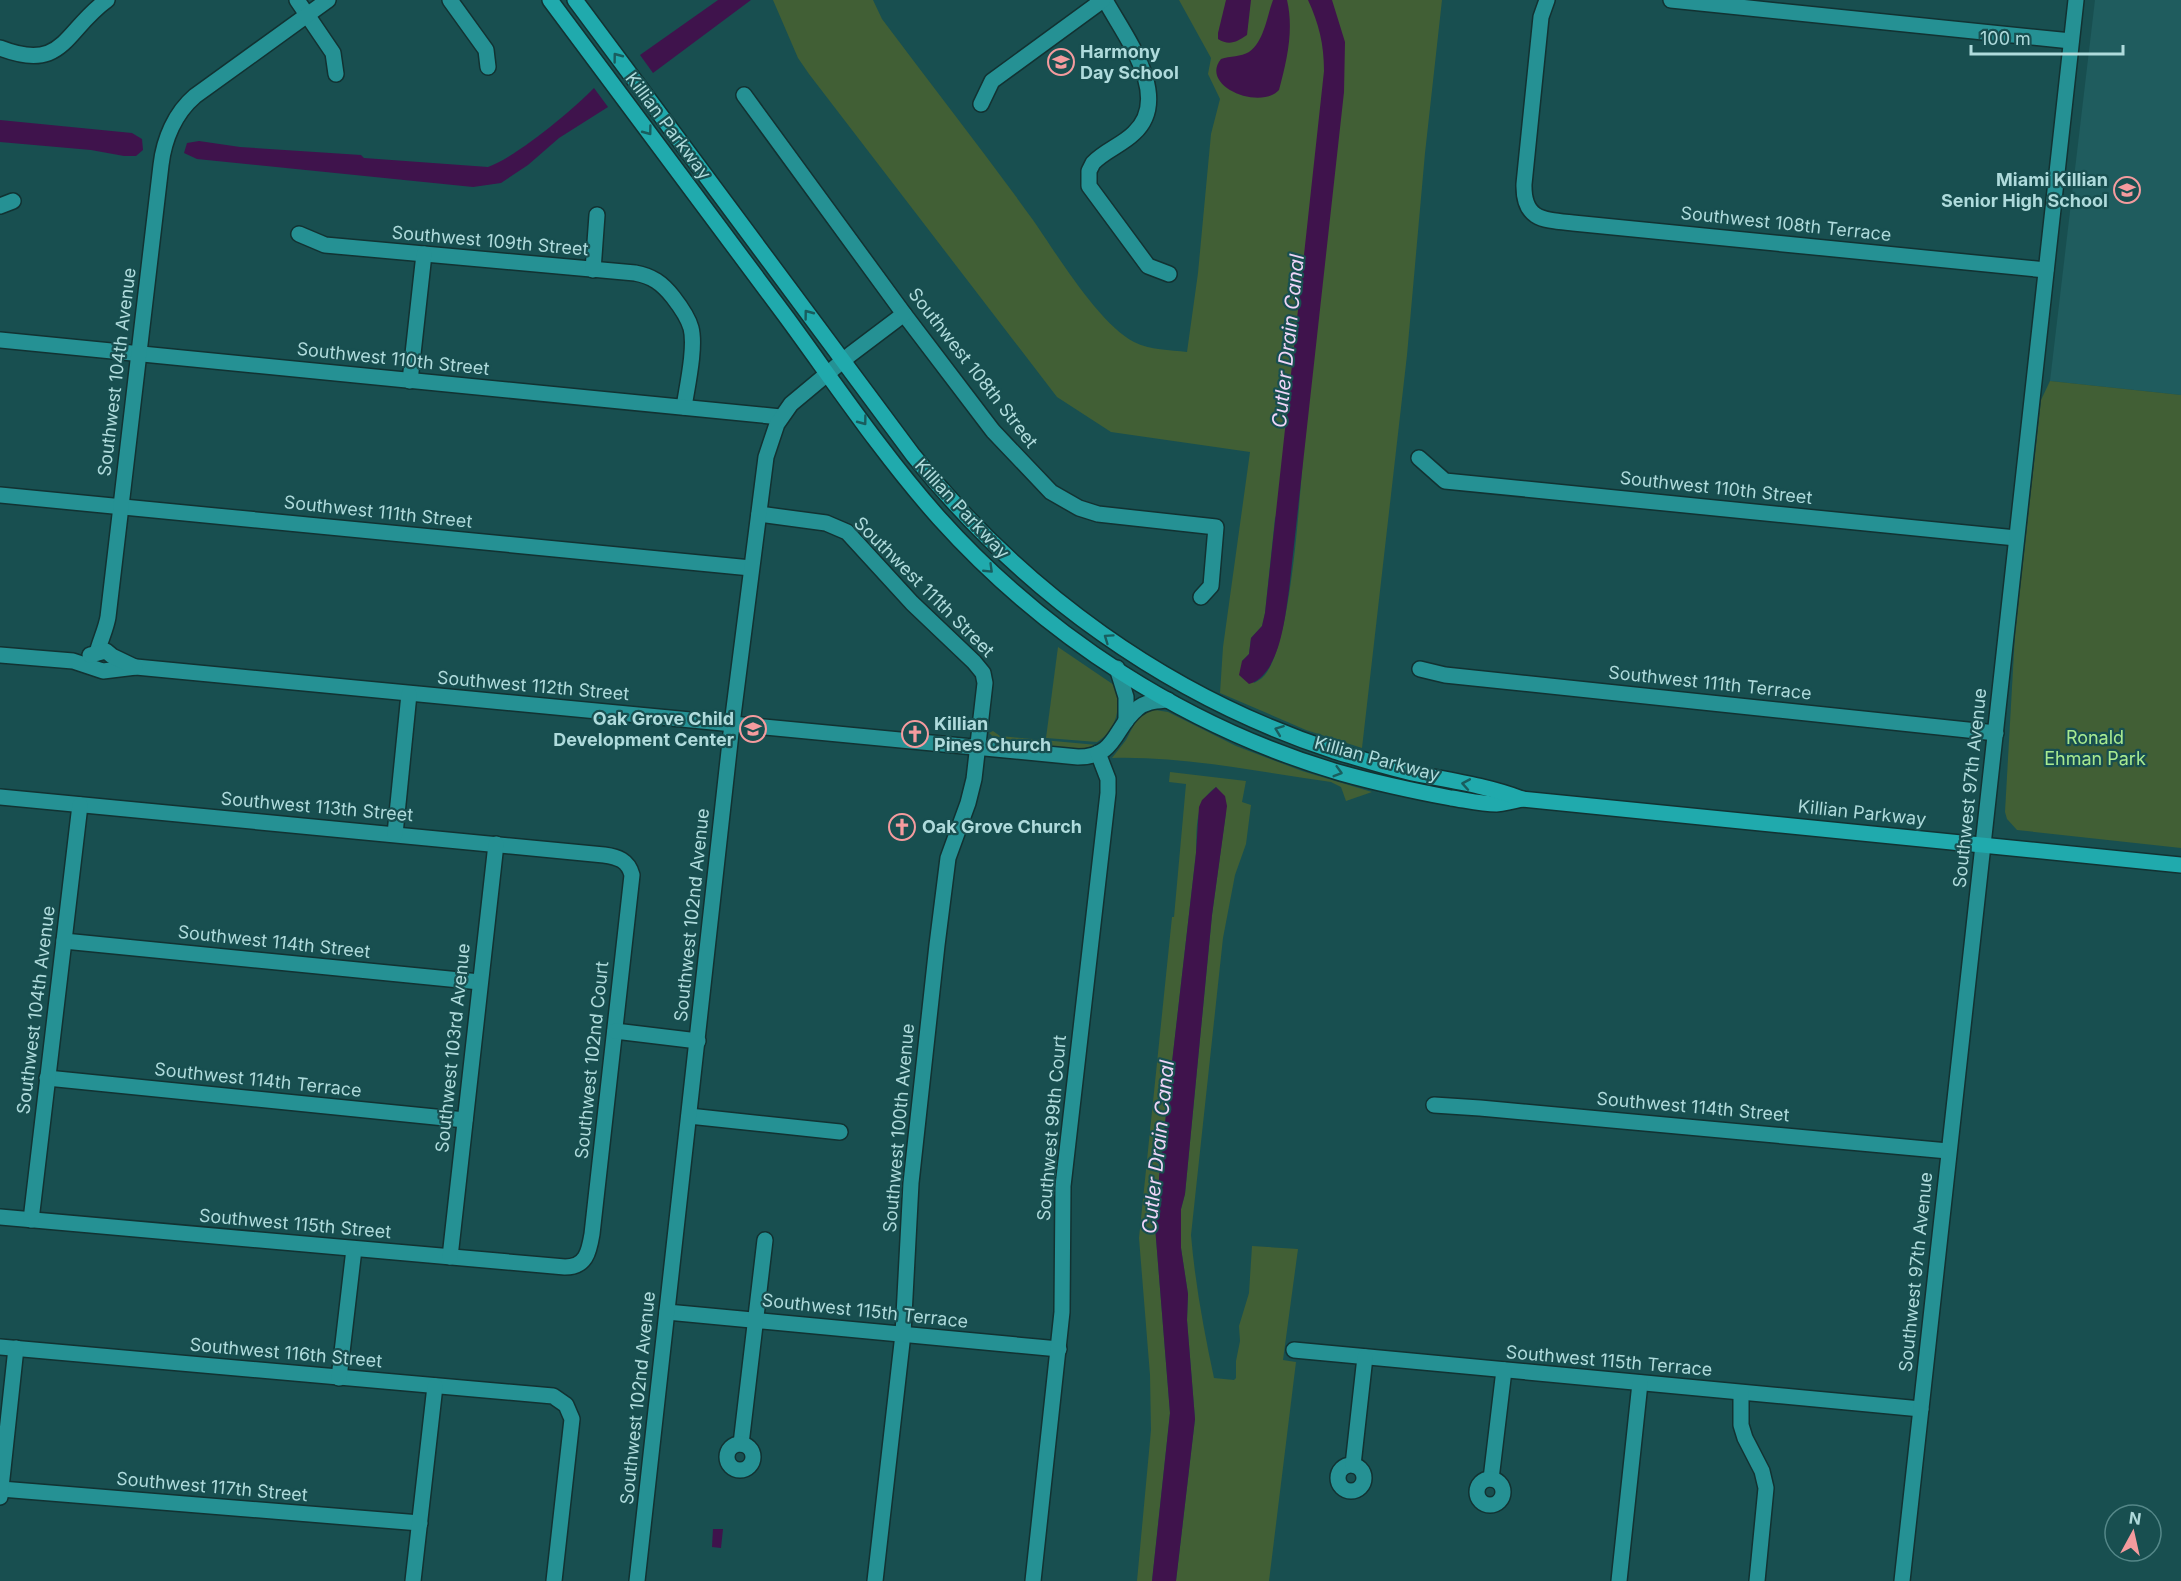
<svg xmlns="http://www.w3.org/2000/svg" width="2181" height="1581" viewBox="0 0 2181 1581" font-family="Inter,sans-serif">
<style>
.built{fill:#1f5c5e}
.green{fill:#415f35;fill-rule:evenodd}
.water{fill:#3f134c}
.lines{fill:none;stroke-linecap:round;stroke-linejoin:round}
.minor-casing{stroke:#123232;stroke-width:18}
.major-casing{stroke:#123232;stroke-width:18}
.minor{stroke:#259194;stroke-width:15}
.major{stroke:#20aaad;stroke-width:15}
.oneway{stroke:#195d5e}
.labels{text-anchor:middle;stroke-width:4.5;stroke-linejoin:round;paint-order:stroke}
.poi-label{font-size:18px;font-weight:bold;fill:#afdbdc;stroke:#184f50;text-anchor:start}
.street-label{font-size:18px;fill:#afdbdc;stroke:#184f50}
.park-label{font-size:18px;fill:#a9ea90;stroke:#184f50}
.water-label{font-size:20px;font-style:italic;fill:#efd5f8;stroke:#184f50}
</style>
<rect width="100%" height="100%" fill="#184f50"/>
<!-- built -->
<path class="built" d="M2095 0H2181V395L2050 381Z"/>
<!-- green -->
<g class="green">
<path d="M773 0H873L882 19C932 86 984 152 1033 220 1056 253 1099 324 1134 342 1150 350 1170 350 1187 352L1198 273 1211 134 1220 99 1208 74 1211 58 1179 0H1442L1425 153 1407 355 1362 748 1306 730 1220 693 1223 647 1250 452 1111 432 1057 397 809 74 798 58ZM1303 459C1299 502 1291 652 1262 678 1260 680 1257 681 1254 683L1242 661 1249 654 1251 638 1262 626 1265 613 1275 518Z"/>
<path d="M2050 381 2181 395V848L2017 830 2007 819 2005 812 2015 634 2041 400Z"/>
<path d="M1058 647 1114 685C1122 706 1117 730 1097 742L1046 738Z"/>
<path d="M1149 709 1168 712 1236 746 1302 771 1372 792 1346 801 1341 787 1331 782C1259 772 1185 756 1112 758L1126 740 1139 715Z"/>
<path d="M993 731 1000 736 1097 745 1078 750 1000 743 989 733Z"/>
<path d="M1170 772 1246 781 1242 802 1251 805 1246 844 1235 875 1223 938 1191 1235C1195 1283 1204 1331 1214 1378L1234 1380 1236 1378V1361L1240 1341 1239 1326 1249 1293 1252 1246 1298 1249 1283 1360 1296 1362 1269 1581H1176L1195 1419 1187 1320 1188 1294 1181 1248V1209L1185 1194 1212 915 1226 812 1220 792 1216 787C1194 802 1197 829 1196 853L1160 1167 1155 1226 1170 1413 1152 1581H1137L1151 1430 1150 1375 1139 1238 1172 917H1174L1186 784 1169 782Z"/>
</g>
<!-- water -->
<g class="water">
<path d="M718 0H751L653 73 640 55Z"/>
<path d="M1226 0H1251L1247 35C1237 42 1229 46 1218 39V33Z"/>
<path d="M1273 0H1287C1294 30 1287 60 1279 90 1260 111 1199 86 1221 59 1230 56 1241 57 1249 52 1264 42 1267 16 1273 0Z"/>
<path d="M1308 0H1332L1345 42 1344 92 1289 590C1285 617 1280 675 1249 684L1239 675 1242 661 1249 654 1251 638 1262 626 1265 613 1324 71C1324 44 1319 24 1308 0Z"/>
<path d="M594 88 608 107 559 138 528 165 501 183 473 187 197 159 184 153 187 143 199 141 240 147 361 155 364 158 488 167C515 158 574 109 594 88Z"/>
<path d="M0 120 132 133 142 139 143 150 136 156H124L91 150 0 142Z"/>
<path d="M1216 787 1225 796 1227 806 1212 915 1185 1194 1181 1209V1248L1188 1294 1187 1320 1195 1419 1176 1581H1152L1170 1413 1155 1226 1160 1167 1196 853 1199 807 1202 800Z"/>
<path d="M713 1529H723L721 1548 712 1547Z"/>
</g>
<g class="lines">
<defs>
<g id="minor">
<path d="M297 0 333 53 336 74"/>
<path d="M450 0 486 50 488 67"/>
<path d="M1105 0C1124 35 1173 97 1134 133 1122 145 1104 151 1093 163L1089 171V186L1148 266 1169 274"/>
<path d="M1547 0 1541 17 1524 184C1523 220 1543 220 1573 223L2046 270"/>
<path d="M1671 0 2071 41"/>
<path d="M0 48C64 73 64 31 107 0"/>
<path d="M744 95 904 314 993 431 1051 492 1079 508 1098 514 1216 527 1211 586 1201 597"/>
<path d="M981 104 992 81 1103 0"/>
<path d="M0 206 13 201"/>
<path d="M299 234 325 245 635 273C652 276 662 283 673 297 680 306 688 317 691 328 696 347 687 387 684 407"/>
<path d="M593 270 597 215"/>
<path d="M0 340 781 417"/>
<path d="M410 381 424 254"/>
<path d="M1419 458 1445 481 2016 538"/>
<path d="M0 495 751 568"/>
<path d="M759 514 826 523 847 532 912 603 974 662 983 673 985 683 974 779 968 803 948 858 937 945 911 1183 903 1334 875 1581"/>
<path d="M97 653C100 641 106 629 108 617L161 165C164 139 175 113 195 96L328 0"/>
<path d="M0 655 73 661 103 671 136 667 1078 757C1117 757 1114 727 1137 709 1146 701 1157 701 1168 700"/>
<path d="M90 655 106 651 112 656 135 667"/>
<path d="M1117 668 1126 697V721"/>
<path d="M1420 669 1445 675 1996 733"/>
<path d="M0 797 604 855C618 857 628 860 632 875L592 1234C589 1252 586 1267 565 1267L0 1217"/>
<path d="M395 834 409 694"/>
<path d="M64 941 480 982"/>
<path d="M615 1031 698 1041"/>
<path d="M47 1078 465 1120"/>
<path d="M1434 1105 1480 1108 1948 1151"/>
<path d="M689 1116 840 1132"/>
<path d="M31 1220 80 805"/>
<path d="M450 1257 496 844"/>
<path d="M667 1312 1059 1349"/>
<path d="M0 1347 553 1396 566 1405 572 1419 554 1581"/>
<path d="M1294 1350 1921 1409"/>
<path d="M339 1378 354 1249"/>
<path d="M1741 1393V1425L1745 1438 1762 1471 1766 1488 1757 1581"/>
<path d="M741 1444 765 1240"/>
<circle cx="740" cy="1457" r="13"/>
<circle cx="1351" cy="1478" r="13"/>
<path d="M1353 1465 1365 1357"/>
<path d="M1491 1479 1504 1370"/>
<circle cx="1490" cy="1492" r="13"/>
<path d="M1 1489 420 1523"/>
<path d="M0 1497 16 1348"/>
<path d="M413 1581 435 1386"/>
<path d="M637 1581 732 724 766 457 777 424 791 404 851 354 904 314"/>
<path d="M1033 1581 1062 1312 1063 1186 1108 793V779L1098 753"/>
<path d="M1619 1581 1640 1383"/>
<path d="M1902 1581 2076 0"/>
</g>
<g id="major">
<path d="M550 0C629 106 708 212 787 318 836 385 883 455 939 518 1046 637 1187 728 1341 773 1377 783 1414 791 1451 798 1465 800 1482 804 1496 804 1505 803 1514 801 1522 799L2181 865"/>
<path d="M575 0 913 455C1023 592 1167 696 1334 751 1361 759 1389 768 1417 774 1453 781 1488 786 1522 799"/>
</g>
</defs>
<!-- minor casing -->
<use href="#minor" class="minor-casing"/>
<!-- major casing -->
<use href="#major" class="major-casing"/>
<!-- minor -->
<use href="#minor" class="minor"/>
<!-- major -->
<use href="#major" class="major"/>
</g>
<!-- one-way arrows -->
<defs><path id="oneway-chevron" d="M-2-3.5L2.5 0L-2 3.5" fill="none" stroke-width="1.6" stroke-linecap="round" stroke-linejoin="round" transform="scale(1.5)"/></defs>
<g class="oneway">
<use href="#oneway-chevron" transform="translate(617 57) rotate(-127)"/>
<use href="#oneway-chevron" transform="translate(648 131) rotate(53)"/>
<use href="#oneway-chevron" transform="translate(808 314) rotate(-127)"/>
<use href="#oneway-chevron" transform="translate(863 421) rotate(53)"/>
<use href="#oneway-chevron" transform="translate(989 569) rotate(44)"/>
<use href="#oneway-chevron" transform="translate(1108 638) rotate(-145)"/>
<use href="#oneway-chevron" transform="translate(1279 730) rotate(-159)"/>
<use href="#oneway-chevron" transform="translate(1338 772) rotate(16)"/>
<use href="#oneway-chevron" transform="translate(1466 784) rotate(-170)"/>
</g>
<!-- icons -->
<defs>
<symbol id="school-ring" viewBox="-11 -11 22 22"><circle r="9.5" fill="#184f50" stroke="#f59b9e" stroke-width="1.5"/><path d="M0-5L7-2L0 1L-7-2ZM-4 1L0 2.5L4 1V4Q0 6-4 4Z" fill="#f59b9e"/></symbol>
<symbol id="church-ring" viewBox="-11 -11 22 22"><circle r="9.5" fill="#184f50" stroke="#f59b9e" stroke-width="1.5"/><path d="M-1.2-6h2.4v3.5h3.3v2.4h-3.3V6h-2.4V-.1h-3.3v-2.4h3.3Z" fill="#f59b9e"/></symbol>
</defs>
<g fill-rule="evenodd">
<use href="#school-ring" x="1046" y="47" width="30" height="30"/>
<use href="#school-ring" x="2112" y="175" width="30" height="30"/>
<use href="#school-ring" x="738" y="714" width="30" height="30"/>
<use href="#church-ring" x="900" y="719" width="30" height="30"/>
<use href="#church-ring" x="887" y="812" width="30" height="30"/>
</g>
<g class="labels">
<!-- poi labels -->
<g class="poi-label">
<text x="1080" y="58">Harmony<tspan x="1080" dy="21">Day School</tspan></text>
<text x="2108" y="186" text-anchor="end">Miami Killian<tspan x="2108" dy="21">Senior High School</tspan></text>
<text x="734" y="725" text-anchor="end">Oak Grove Child<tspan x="734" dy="21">Development Center</tspan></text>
<text x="934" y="730">Killian<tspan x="934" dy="21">Pines Church</tspan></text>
<text x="922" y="833">Oak Grove Church</text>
</g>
<!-- street labels -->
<g class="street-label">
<text transform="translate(668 126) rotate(53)" y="6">Killian Parkway</text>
<text transform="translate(1786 224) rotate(6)" y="6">Southwest 108th Terrace</text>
<text transform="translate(490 241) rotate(5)" y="6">Southwest 109th Street</text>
<text transform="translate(393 359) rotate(6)" y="6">Southwest 110th Street</text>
<text transform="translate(973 368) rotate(52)" y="6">Southwest 108th Street</text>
<text transform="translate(117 372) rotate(-83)" y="6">Southwest 104th Avenue</text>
<text transform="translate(1716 488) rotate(6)" y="6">Southwest 110th Street</text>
<text transform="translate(962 509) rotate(47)" y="6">Killian Parkway</text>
<text transform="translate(378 512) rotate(6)" y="6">Southwest 111th Street</text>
<text transform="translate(924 587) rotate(45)" y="6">Southwest 111th Street</text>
<text transform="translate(1710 683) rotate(6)" y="6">Southwest 111th Terrace</text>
<text transform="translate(533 686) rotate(5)" y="6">Southwest 112th Street</text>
<text transform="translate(1377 759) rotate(15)" y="6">Killian Parkway</text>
<text transform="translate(1970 788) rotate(-84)" y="6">Southwest 97th Avenue</text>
<text transform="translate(317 807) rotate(5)" y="6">Southwest 113th Street</text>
<text transform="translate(1862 813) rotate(6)" y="6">Killian Parkway</text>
<text transform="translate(692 915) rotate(-84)" y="6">Southwest 102nd Avenue</text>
<text transform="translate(274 942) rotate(6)" y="6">Southwest 114th Street</text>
<text transform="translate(36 1010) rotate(-83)" y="6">Southwest 104th Avenue</text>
<text transform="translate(453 1048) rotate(-84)" y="6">Southwest 103rd Avenue</text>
<text transform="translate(592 1060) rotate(-84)" y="6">Southwest 102nd Court</text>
<text transform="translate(258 1080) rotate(6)" y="6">Southwest 114th Terrace</text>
<text transform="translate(1693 1107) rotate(5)" y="6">Southwest 114th Street</text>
<text transform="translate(899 1128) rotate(-85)" y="6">Southwest 100th Avenue</text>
<text transform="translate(1052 1128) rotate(-85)" y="6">Southwest 99th Court</text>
<text transform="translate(295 1224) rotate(5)" y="6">Southwest 115th Street</text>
<text transform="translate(1916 1272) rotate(-84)" y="6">Southwest 97th Avenue</text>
<text transform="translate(865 1311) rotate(6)" y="6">Southwest 115th Terrace</text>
<text transform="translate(286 1353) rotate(5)" y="6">Southwest 116th Street</text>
<text transform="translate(1609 1361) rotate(5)" y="6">Southwest 115th Terrace</text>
<text transform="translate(638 1398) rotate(-84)" y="6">Southwest 102nd Avenue</text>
<text transform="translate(212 1487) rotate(5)" y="6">Southwest 117th Street</text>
</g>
<!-- park labels -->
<g class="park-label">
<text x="2095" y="744">Ronald<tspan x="2095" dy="21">Ehman Park</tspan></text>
</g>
<!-- water labels -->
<g class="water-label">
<text transform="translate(1288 341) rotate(-84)" y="7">Cutler Drain Canal</text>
<text transform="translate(1158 1147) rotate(-84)" y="7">Cutler Drain Canal</text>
</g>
</g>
<!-- north arrow -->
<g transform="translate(2133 1533) rotate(8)"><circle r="28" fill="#184f50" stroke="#548788" stroke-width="1.5"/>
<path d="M0-4.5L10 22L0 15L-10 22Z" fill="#f59b9e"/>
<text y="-9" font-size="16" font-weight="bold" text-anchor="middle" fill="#afdbdc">N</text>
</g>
<!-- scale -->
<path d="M1971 45v9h152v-9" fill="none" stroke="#afdbdc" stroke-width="3"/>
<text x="1980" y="45" font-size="18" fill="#afdbdc" stroke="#184f50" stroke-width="4.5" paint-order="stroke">100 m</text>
</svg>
